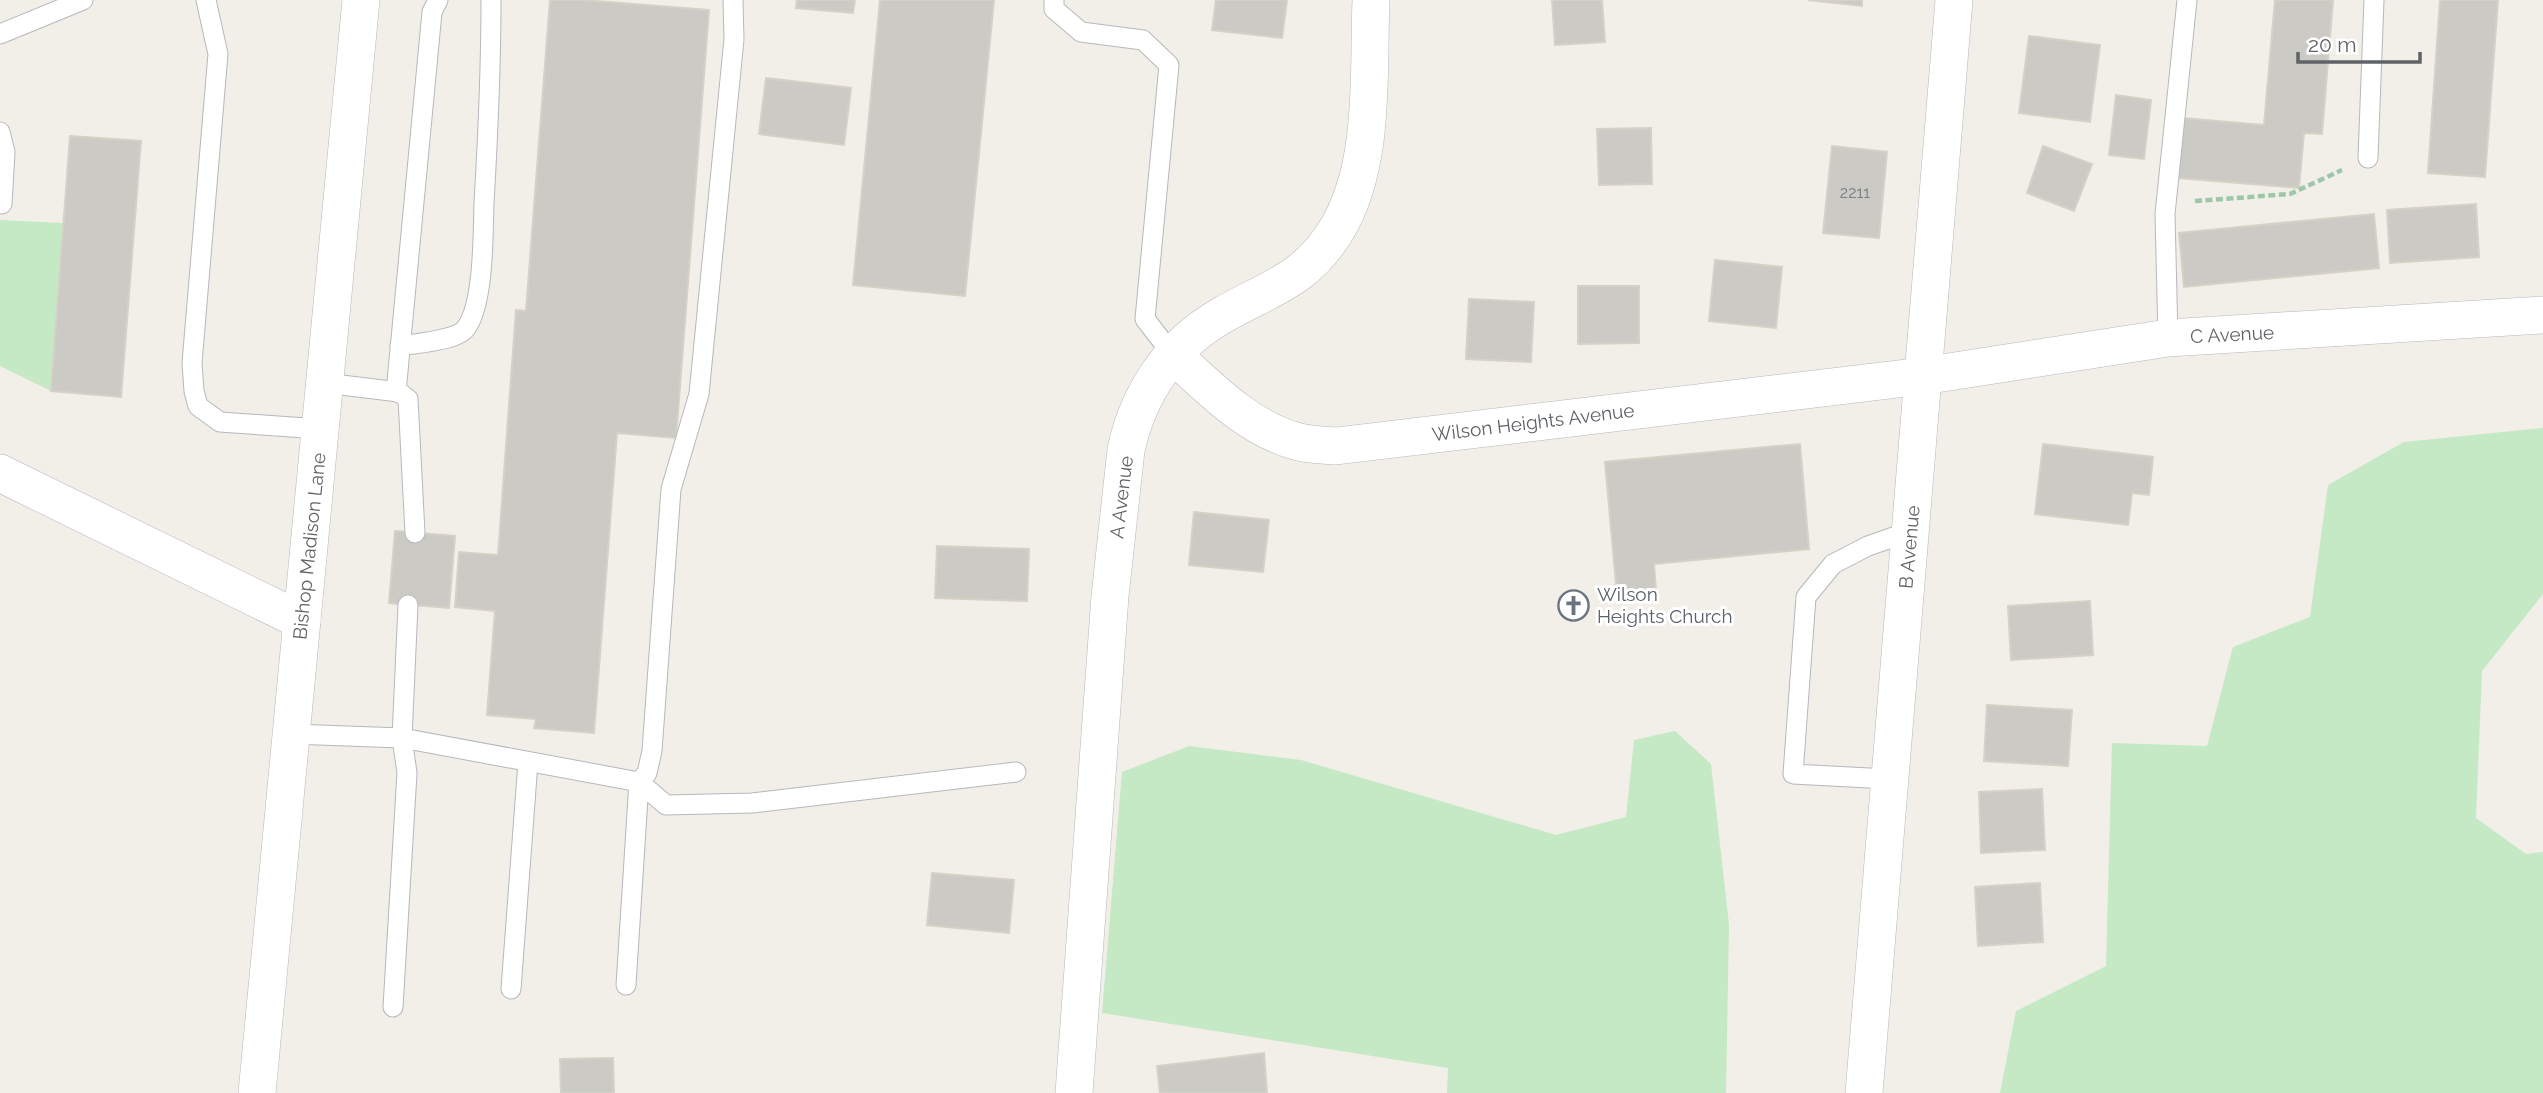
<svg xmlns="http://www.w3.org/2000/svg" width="2543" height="1093" viewBox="0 0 2543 1093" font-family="Raleway,sans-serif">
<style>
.green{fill:#c5e8c5}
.building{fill:#cccac5;stroke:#d6d1c6;stroke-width:2}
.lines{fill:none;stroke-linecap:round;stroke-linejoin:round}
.service-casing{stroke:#b5b8bc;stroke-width:21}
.minor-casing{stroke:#b5b8bc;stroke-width:38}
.path{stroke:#9cc7a9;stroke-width:4.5;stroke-dasharray:7 3.5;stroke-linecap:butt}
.service{stroke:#fff;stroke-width:19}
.minor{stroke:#fff;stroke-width:37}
.labels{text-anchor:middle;stroke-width:6;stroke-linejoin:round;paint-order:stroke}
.number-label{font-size:16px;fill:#7a7d7f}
.street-label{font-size:19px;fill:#5f6368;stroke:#fff}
.worship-label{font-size:19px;fill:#5b616d;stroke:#fff;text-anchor:start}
</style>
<rect width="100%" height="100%" fill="#f1efe8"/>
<!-- green -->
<g class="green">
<path d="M0 220 63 223 51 391 0 366Z"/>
<path d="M2543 428V594L2482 671 2476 818 2526 854 2543 852V1093H2000L2016 1011 2106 966 2112 743 2207 746 2233 647 2310 617 2328 485 2404 442Z"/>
<path d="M1675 731 1711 764 1729 925 1726 1093H1447L1448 1068 1102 1013 1122 772 1189 746 1301 760 1556 835 1626 817 1634 740Z"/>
</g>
<!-- building -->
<g class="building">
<path d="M550 0H583L709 10 676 438 617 433 594 733 534 728 536 719 487 715 495 611 455 607 459 552 498 555 516 310 526 311Z"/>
<path d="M797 0H855L853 13 796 8Z"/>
<path d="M880 0H994L965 296 853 285Z"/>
<path d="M1216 0H1287L1282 38 1212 30Z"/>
<path d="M1552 0H1602L1605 42 1555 45Z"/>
<path d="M1808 0H1862V6Z"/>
<path d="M2275 0H2333L2322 134 2304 133 2299 188 2178 178 2183 118 2264 125Z"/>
<path d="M2440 0H2498L2485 177 2428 173Z"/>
<path d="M2029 36 2100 45 2090 122 2019 113Z"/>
<path d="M766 78 851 88 844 145 759 134Z"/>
<path d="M2116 95 2151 100 2144 159 2109 155Z"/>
<path d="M1651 128 1652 184 1599 185 1597 129Z"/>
<path d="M70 136 141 141 121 397 51 391Z"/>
<path d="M1832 146 1887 152 1879 238 1823 233Z"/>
<path d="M2043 146 2092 164 2074 211 2027 193Z"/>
<path d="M2476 204 2479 257 2390 263 2387 210Z"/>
<path d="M2374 214 2379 268 2184 287 2179 233Z"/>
<path d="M1715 260 1782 267 1776 328 1709 321Z"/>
<path d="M1578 286H1639V343L1578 344Z"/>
<path d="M1469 299 1534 302 1531 362 1466 359Z"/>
<path d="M1800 444 1809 549 1654 564 1656 591 1617 595 1605 462Z"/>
<path d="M2043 444 2153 457 2149 495 2132 493 2128 525 2035 514Z"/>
<path d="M1194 512 1269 520 1263 572 1189 565Z"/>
<path d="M395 531 455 536 449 608 389 603Z"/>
<path d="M937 546 1029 549 1027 601 935 598Z"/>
<path d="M2090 601 2093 655 2011 660 2008 606Z"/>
<path d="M1987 705 2072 710 2068 766 1984 761Z"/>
<path d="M2042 789 2045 850 1981 853 1979 792Z"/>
<path d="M932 873 1014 880 1009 933 927 925Z"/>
<path d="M2040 883 2043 942 1978 946 1975 887Z"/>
<path d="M1264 1053 1267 1093H1160L1157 1066Z"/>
<path d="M613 1058 614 1093H561L560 1059Z"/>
</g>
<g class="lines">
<defs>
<g id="service">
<path d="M206 0 218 54 192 363 194 391 198 406 220 422 320 429"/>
<path d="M1054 0V9L1081 32 1143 40 1169 65 1145 319 1172 354"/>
<path d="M0 34 83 0"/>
<path d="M0 132 5 152 2 204"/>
<path d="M2368 158 2374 0"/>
<path d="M2168 338 2165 214 2187 0"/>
<path d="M400 346C416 343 457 341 466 328 484 304 483 234 484 203 488 135 491 68 491 0"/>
<path d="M325 383 399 392 408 399 415 533"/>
<path d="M396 392 432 12 438 0"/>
<path d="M291 734 402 738 639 782 647 773 652 751 671 489 699 394 734 39 733 0"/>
<path d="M1888 779 1793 774 1806 597 1833 564 1868 546 1911 531"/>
<path d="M639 782 666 805 752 803 1016 772"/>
<path d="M626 985 639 782"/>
<path d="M511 989 528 762"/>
<path d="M393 1007 407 773 402 738 408 605"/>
</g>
<g id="minor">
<path d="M1172 354C1209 387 1244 425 1292 440 1306 445 1322 445 1336 446L1923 376 2168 338 2543 315"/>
<path d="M0 473 302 621"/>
<path d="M257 1093 361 0"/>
<path d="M1074 1093 1110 596 1126 450C1138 394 1170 345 1221 316 1269 288 1306 281 1337 229 1376 164 1368 73 1371 0"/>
<path d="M1864 1093C1892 728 1924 364 1954 0"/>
</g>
</defs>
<!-- service casing -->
<use href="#service" class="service-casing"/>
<!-- minor casing -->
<use href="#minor" class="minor-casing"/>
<!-- path -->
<path class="path" d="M2195 201 2290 194 2342 170"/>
<!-- service -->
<use href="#service" class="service"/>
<!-- minor -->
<use href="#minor" class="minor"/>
</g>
<!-- icons -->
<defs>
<symbol id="church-ring" viewBox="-11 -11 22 22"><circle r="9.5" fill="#fff" stroke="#6b7280" stroke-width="1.5"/><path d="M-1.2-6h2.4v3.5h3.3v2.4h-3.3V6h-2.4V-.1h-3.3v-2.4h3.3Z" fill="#6b7280"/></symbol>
</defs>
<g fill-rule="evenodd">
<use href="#church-ring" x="1556" y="588" width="35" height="35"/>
</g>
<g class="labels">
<!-- number labels -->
<g class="number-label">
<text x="1855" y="198">2211</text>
</g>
<!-- street labels -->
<g class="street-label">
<text transform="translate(2232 334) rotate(-3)" y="7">C Avenue</text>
<text transform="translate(1533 422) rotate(-7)" y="7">Wilson Heights Avenue</text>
<text transform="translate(1121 497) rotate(-83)" y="7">A Avenue</text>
<text transform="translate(309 546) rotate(-84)" y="7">Bishop Madison Lane</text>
<text transform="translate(1909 547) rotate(-85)" y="7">B Avenue</text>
</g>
<!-- worship labels -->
<g class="worship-label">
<text x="1597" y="601">Wilson<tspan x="1597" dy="22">Heights Church</tspan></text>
</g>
</g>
<!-- scale -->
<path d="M2298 52v10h122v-10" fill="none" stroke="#5f6368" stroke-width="3.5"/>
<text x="2308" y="52" font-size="21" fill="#5f6368" stroke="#ffffff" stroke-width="5" paint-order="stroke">20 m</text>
</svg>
